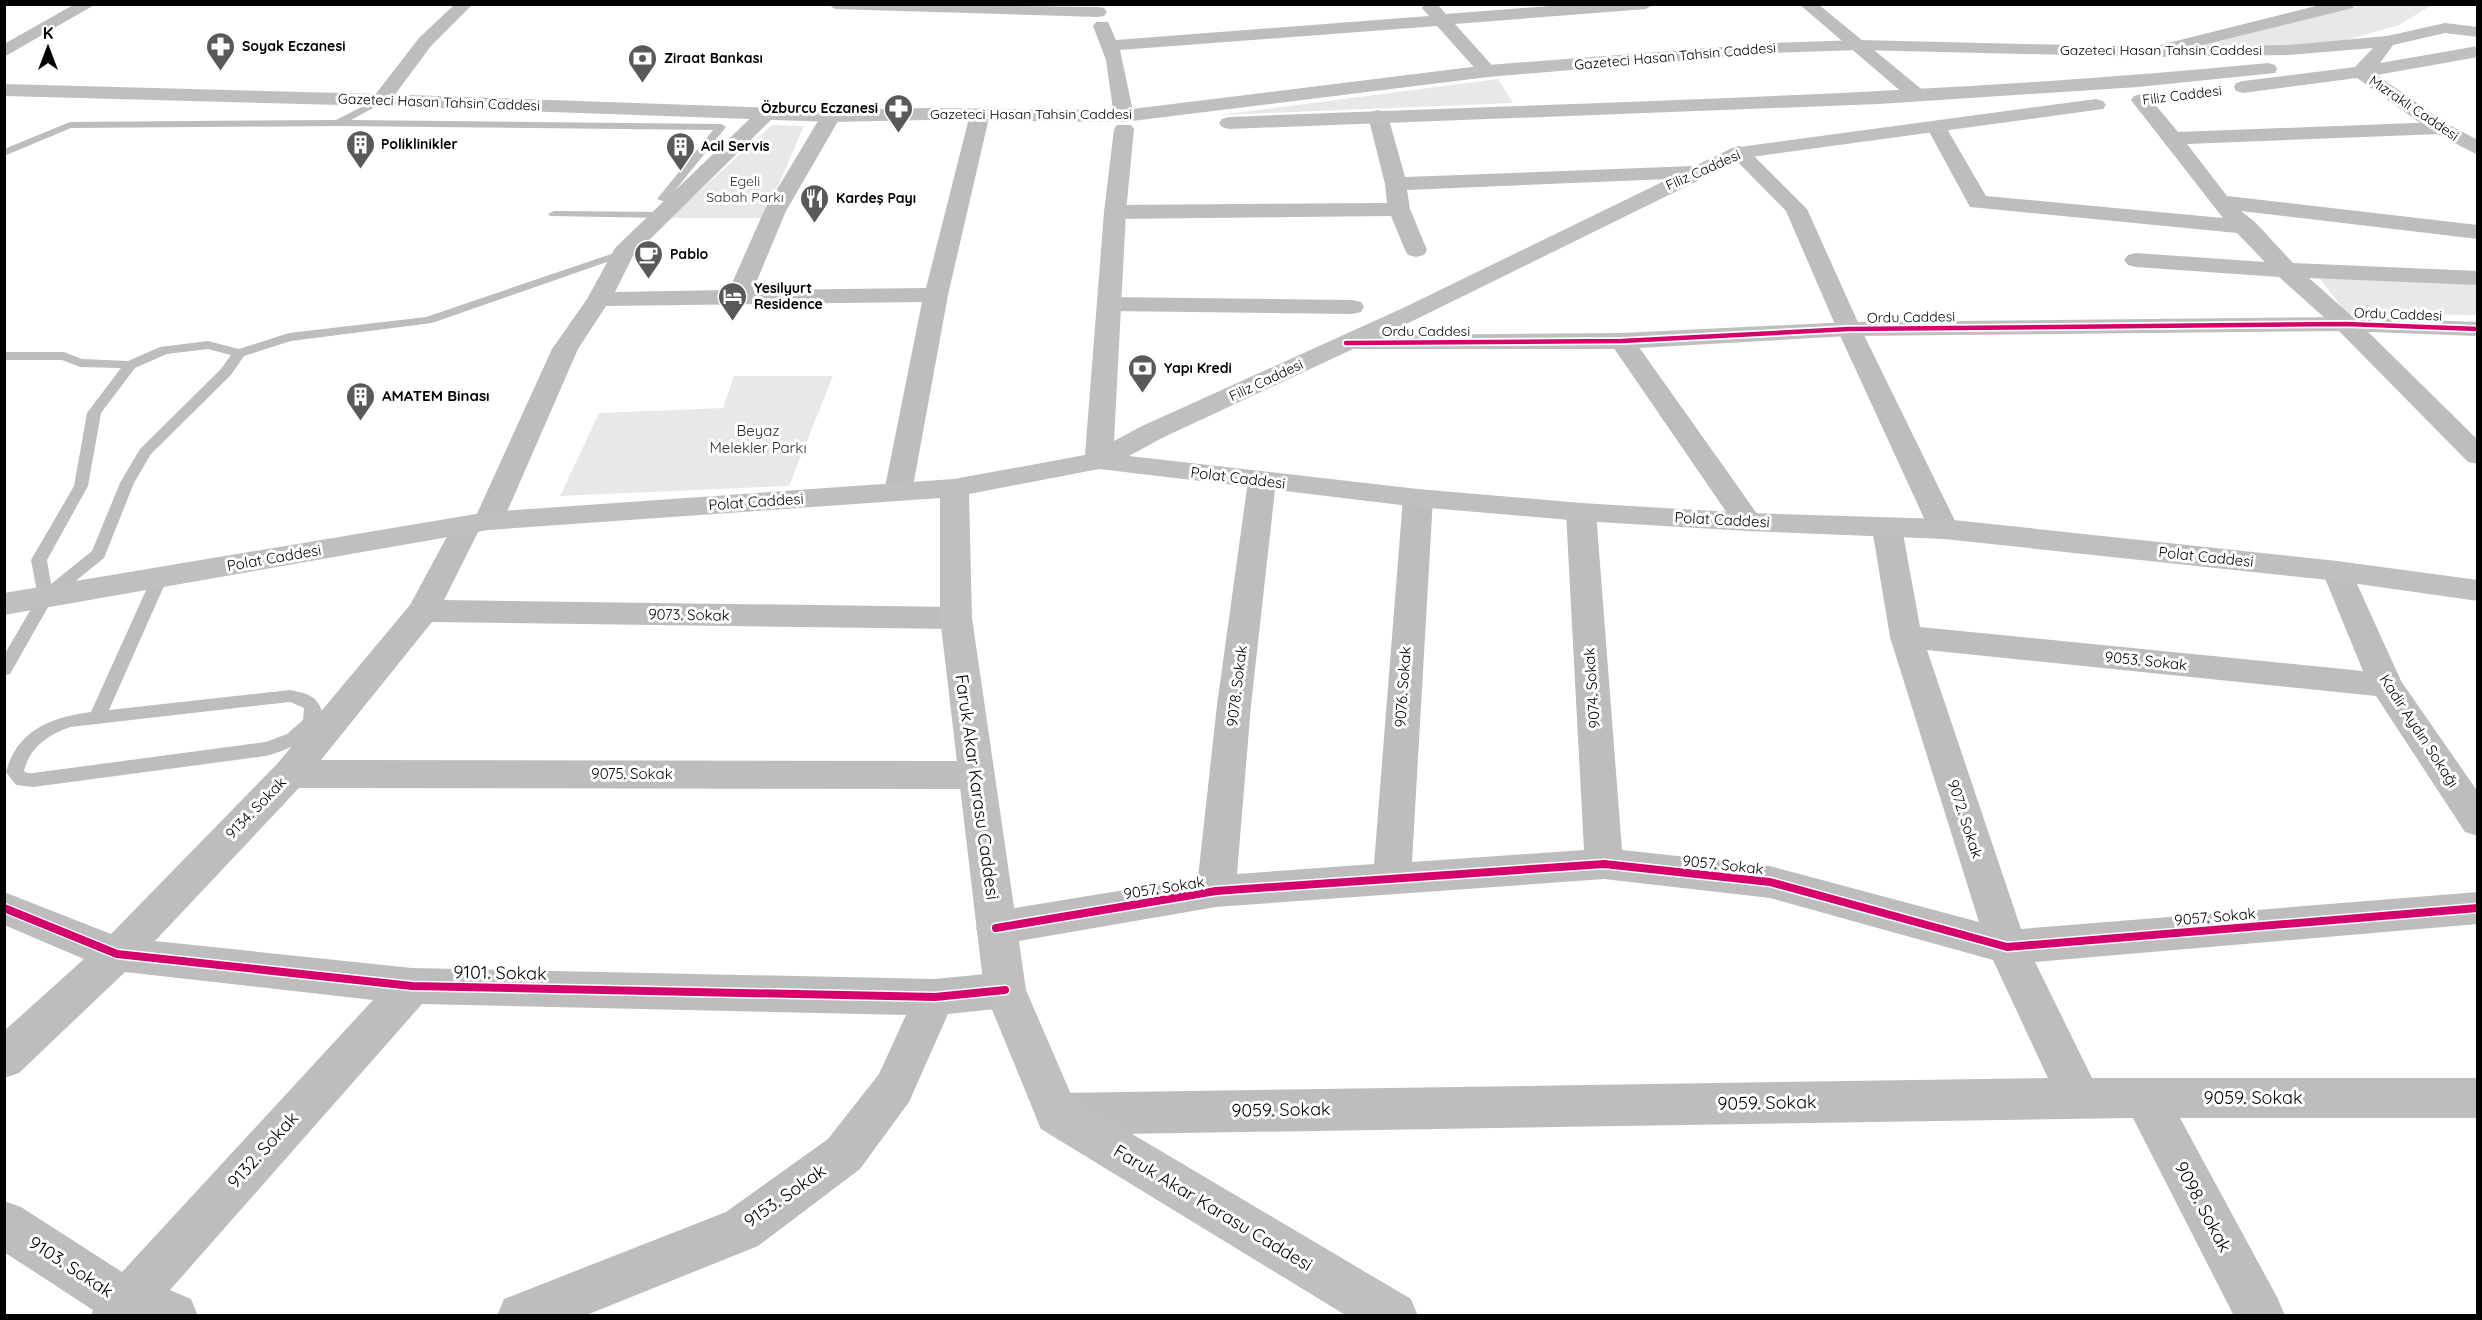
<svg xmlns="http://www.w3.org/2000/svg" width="2482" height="1320" viewBox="0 0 2482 1320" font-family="Quicksand,sans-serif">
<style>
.green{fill:#e8e8e8}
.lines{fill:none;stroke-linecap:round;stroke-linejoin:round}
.lane{fill:#bdbdbd;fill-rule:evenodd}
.street{fill:#bdbdbd;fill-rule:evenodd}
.secondary{fill:#bfbfbf;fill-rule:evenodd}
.cycleway-far1-casing{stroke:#fff;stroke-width:8}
.cycleway-casing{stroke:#fff;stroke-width:11}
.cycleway-far1{stroke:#d6006c;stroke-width:4.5}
.cycleway{stroke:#d6006c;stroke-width:8}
.labels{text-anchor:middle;stroke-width:6;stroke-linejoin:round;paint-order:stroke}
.far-poi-label{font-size:14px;font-weight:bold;fill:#000;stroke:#fff;text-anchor:start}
.far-street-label{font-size:14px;fill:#000;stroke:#fff}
.far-park-label{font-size:14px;fill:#2c2c2c;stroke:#fff}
.poi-label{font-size:15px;font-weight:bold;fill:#000;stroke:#fff;text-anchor:start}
.park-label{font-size:15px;fill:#2c2c2c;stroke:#fff}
.street-label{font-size:15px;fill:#000;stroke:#fff}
.near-street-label{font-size:18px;fill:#000;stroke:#fff}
</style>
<rect width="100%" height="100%" fill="#fff"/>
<!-- green -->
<g class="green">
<path d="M2364 5H2432L2399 25 2347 40 2280 47H2185Z"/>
<path d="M1498 79 1513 103 1219 115Z"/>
<path d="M772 125 804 126 764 218H670Z"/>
<path d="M2317 275 2477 283V315L2347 314Z"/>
<path d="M734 376H833L789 486 560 496 599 413 723 408Z"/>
</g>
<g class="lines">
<!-- lane -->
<g class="lane">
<path d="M381 97 386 100 384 102 351 120 721 124 726 127 669 198 681 201V205H673L657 199 713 130 340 126 71 128 4 156V149L70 122 336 120Z"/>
<path d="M554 211 664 212 670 215 664 218 550 216 548 214Z"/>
<path d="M623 250 627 251V255L432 323 291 341 244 356 231 375 151 454 134 483 104 558 52 600 10 674 4 676V655L38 597 31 560 74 486 87 413 121 368 80 367 62 360H4V352H64L82 359 128 361 160 347 208 341 239 349 289 333 426 317ZM208 349 231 355 221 369 140 449 120 483 92 551 51 584 47 560 88 486 101 413 135 368 167 354Z"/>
<path d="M160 572 168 577 109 710 290 690C305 693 317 695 322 711 319 739 289 749 266 756L33 787 16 785 6 772C17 730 52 717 91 712L152 577ZM290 702 304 708 303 720 287 734 266 742 33 773H27L24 771C30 747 48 735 70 727Z"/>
</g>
<!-- street -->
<g class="street">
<path d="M75 4H96L4 57V44Z"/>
<path d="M455 4H473L431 46 388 104H374L371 100 419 38Z"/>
<path d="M827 4 1098 7 1104 8 1107 12 1104 16 1098 17 835 9Z"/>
<path d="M1425 4H1437L1446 14 1574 4H1654L1646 9 1455 24 1497 71 1495 75H1481L1437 26 1120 50 1134 116 1131 120H1117L1114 116 1106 60 1093 26 1096 22H1108L1116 40 1429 16 1422 8Z"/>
<path d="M1799 4H1818L1925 92 1928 96 1925 100H1911Z"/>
<path d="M2324 4H2355L2353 8 2154 57 2148 56 2145 52 2148 48Z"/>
<path d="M2141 94 2148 96 2178 132 2440 122 2447 124 2450 128 2447 132 2440 134 2187 144 2227 196 2478 225V239L2241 211 2255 222 2293 263 2478 271V285L2309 278 2355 319 2478 440V464L2468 462 2337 329 2279 277 2136 267 2128 265 2124 260 2128 255 2136 253 2265 262 2237 233 1970 207 1926 126 1929 122H1943L1986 196 2223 218 2131 100 2134 96Z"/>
<path d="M767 107 774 109 777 113 774 117 633 256 615 292 729 290 764 211 821 116 824 112H838L841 116 786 211 753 290 926 288 968 122 971 118H985L988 122 948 295 912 492 908 498 898 501 888 498 884 492 922 302 606 306 578 349 503 521 498 528 488 530 480 528 444 600 956 607 967 610 972 618 967 626 956 629 432 622 321 760 975 761 988 765 993 775 988 785 975 789 299 788 155 941 412 968 935 979 1005 972 1020 977 1026 990 1020 1003 1005 1008 948 1014 909 1102 860 1169 758 1246 584 1316H497L504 1299 726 1212 828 1139 879 1074 906 1015 422 1004 170 1290 191 1299 198 1316H91L93 1310 4 1252V1201L21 1207 122 1272 373 1000 125 972 19 1073 4 1078V1031L84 959 4 925V892L111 934 277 764 410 605 457 518 467 516 475 518 552 349 587 299 615 248 760 109Z"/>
<path d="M1378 110 1385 112 1388 116 1405 177 1693 166 1700 168 1704 172 1700 176 1693 178 1407 190 1410 209 1427 250 1424 255 1416 257 1408 255 1405 250 1391 216 1115 219 1107 217 1104 212 1107 207 1115 205 1387 203 1385 184 1368 116 1371 112Z"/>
<path d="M1739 146 1746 148 1807 209 1861 329 1959 529 1955 536 1944 539 1933 536 1929 529 1837 329 1786 211 1732 156 1729 152 1732 148Z"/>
<path d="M1110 297 1352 300 1361 302 1364 307 1361 312 1352 314 1110 311 1101 309 1098 304 1101 299Z"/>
<path d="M1622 333 1631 336 1758 515 1763 522 1758 529 1748 531 1738 529 1609 341 1613 336Z"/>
<path d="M1262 472 1272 475 1276 481 1251 705 1237 874 1374 864 1403 498 1408 492 1418 489 1428 492 1433 498 1412 862 1584 850 1566 512 1571 505 1581 503 1591 505 1596 512 1622 850 1770 866 1979 922 1890 637 1872 528 1876 521 1887 519 1898 521 1902 528 1920 627 2363 671 2322 571 2326 564 2337 561 2348 564 2401 681 2478 792V836L2465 832 2376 696 1927 650 2021 929 2478 892V924L2035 962 2092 1078H2478V1118H2180L2278 1299 2285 1316H2234L2133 1118 1057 1135 1041 1129 1035 1114 1041 1099 1057 1093 2048 1078 1993 960 1770 898 1604 879 1216 907 996 945 982 940 976 928 982 916 996 911 1198 878 1217 705 1248 481 1252 475Z"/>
</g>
<!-- secondary -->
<g class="secondary">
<path d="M2445 23 2478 27V37L2445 33 2393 45 2380 63 2478 46V57L2377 75 2447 124 2478 140V155L2433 132 2357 78 2243 93 2236 91 2234 87 2236 83 2243 81 2355 67 2373 48 2289 55 2154 57 1859 50 1774 53 1488 77 1124 122 928 120 831 122 381 106 4 96V84L381 94 831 110 928 108 1124 110 1488 65 1774 43 1859 40 2154 47 2289 45 2387 36Z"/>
<path d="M2268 63 2275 65 2277 69 2275 73 2138 87 1879 104 1229 129 1222 127 1219 123 1222 119 1229 117C1576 102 1922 97 2268 63Z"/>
<path d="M2096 99 2103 101 2106 105 2103 109 1744 158 1384 335 1622 333 1849 322 2346 317 2478 322V336L2346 331 1849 336 1622 349H1353L1162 438 1129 456 1418 489 1581 503 1748 513 1944 519 2337 561 2478 580V601L2337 581 1944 539 1748 531 1581 521 1418 507 1099 469 969 494 972 618 1026 990 1073 1099 1411 1299 1418 1316H1347L1041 1129 984 990 940 618V498L488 530 4 615V593L488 512 954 479 1085 455 1104 212 1114 129 1117 125H1131L1134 129 1126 212 1114 441 1142 426 1403 308 1732 148Z"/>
</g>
<defs>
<path id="cycleway-far1" d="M1346 343 1622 341 1849 329 2346 324 2478 329"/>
<g id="cycleway">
<path d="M4 908 117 954 412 986 935 997 1005 990"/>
<path d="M996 928 1216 891 1604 864 1770 882 2007 947 2478 908"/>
</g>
</defs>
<!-- cycleway-far1 casing -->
<use href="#cycleway-far1" class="cycleway-far1-casing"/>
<!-- cycleway casing -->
<use href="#cycleway" class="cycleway-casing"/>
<!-- cycleway-far1 -->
<use href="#cycleway-far1" class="cycleway-far1"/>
<!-- cycleway -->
<use href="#cycleway" class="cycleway"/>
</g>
<!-- icons -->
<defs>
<symbol id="pharmacy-pin" viewBox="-11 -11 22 30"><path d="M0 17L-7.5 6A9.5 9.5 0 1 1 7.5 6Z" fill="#595959" stroke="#fff"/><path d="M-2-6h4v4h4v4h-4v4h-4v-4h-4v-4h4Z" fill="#fff"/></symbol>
<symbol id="bank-pin" viewBox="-11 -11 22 30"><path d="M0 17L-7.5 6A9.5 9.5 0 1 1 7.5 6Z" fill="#595959" stroke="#fff"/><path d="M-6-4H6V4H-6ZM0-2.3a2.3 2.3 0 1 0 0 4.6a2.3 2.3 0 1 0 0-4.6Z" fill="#fff"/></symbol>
<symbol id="building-pin" viewBox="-11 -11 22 30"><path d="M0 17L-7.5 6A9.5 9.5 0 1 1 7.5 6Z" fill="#595959" stroke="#fff"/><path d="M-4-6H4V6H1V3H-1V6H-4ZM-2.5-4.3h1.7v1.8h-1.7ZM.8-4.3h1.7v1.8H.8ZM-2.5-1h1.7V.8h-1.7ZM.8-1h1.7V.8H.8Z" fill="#fff"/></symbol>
<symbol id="restaurant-pin" viewBox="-11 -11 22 30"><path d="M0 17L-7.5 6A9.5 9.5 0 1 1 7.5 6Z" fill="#595959" stroke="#fff"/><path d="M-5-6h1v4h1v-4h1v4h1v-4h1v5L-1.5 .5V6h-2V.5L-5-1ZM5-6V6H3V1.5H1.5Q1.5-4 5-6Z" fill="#fff"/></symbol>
<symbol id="cafe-pin" viewBox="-11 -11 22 30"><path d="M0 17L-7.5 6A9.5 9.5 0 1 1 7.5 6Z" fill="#595959" stroke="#fff"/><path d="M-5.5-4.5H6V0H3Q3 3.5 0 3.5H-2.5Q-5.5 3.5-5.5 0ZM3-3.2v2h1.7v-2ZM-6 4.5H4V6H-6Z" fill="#fff"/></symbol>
<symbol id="hotel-pin" viewBox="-11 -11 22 30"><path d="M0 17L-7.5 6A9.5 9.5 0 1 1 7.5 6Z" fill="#595959" stroke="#fff"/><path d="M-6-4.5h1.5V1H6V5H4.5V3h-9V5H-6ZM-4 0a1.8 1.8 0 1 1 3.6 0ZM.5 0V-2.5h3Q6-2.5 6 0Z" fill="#fff"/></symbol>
</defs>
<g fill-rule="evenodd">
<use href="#pharmacy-pin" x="204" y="30" width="33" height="45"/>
<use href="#bank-pin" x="626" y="42" width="33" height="45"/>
<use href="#pharmacy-pin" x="882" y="92" width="33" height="45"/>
<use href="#building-pin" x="344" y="128" width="33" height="45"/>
<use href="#building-pin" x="664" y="130" width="33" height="45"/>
<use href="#restaurant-pin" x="798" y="182" width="33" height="45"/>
<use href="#cafe-pin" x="632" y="238" width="33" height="45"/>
<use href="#hotel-pin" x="716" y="280" width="33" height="45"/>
<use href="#bank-pin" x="1126" y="352" width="33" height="45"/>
<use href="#building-pin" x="344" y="380" width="33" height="45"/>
</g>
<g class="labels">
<!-- far-poi labels -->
<g class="far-poi-label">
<text x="242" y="51">Soyak Eczanesi</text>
<text x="664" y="63">Ziraat Bankası</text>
<text x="878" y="113" text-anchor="end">Özburcu Eczanesi</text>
<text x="381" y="149">Poliklinikler</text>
<text x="701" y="151">Acil Servis</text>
<text x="836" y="203">Kardeş Payı</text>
<text x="670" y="259">Pablo</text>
<text x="754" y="293">Yesilyurt<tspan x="754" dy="16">Residence</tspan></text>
<text x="1164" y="373">Yapı Kredi</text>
</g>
<!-- far-street labels -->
<g class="far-street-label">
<text x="2161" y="55">Gazeteci Hasan Tahsin Caddesi</text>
<text transform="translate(1675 56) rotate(-5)" y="5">Gazeteci Hasan Tahsin Caddesi</text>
<text transform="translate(2182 95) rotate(-7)" y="5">Filiz Caddesi</text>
<text transform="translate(439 102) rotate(2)" y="5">Gazeteci Hasan Tahsin Caddesi</text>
<text transform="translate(2414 108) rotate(34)" y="5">Mızraklı Caddesi</text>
<text x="1031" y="119">Gazeteci Hasan Tahsin Caddesi</text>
<text transform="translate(1703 170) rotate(-24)" y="5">Filiz Caddesi</text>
<text transform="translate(2398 314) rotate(2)" y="5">Ordu Caddesi</text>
<text transform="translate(1911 317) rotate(-1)" y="5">Ordu Caddesi</text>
<text x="1426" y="336">Ordu Caddesi</text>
<text transform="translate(1266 380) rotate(-25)" y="5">Filiz Caddesi</text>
</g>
<!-- far-park labels -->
<g class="far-park-label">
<text x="745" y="186">Egeli<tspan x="745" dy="16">Sabah Parkı</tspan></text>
</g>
<!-- poi labels -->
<g class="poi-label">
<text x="382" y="401">AMATEM Binası</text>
</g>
<!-- park labels -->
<g class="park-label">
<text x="758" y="436">Beyaz<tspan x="758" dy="17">Melekler Parkı</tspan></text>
</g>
<!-- street labels -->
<g class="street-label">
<text transform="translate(1238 478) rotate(7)" y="5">Polat Caddesi</text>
<text transform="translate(756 502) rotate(-4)" y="5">Polat Caddesi</text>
<text transform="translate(1722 520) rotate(3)" y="5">Polat Caddesi</text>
<text transform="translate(2206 557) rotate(6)" y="5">Polat Caddesi</text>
<text transform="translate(274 558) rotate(-10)" y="5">Polat Caddesi</text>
<text transform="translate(689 615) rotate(1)" y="5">9073. Sokak</text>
<text transform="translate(2146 661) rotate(6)" y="5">9053. Sokak</text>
<text transform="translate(1237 686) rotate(-83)" y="5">9078. Sokak</text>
<text transform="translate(1403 687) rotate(-86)" y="5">9076. Sokak</text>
<text transform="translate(1592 688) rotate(-94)" y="5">9074. Sokak</text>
<text transform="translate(2419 731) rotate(57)" y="5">Kadir Aydın Sokağı</text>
<text x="632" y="779">9075. Sokak</text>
<text transform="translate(256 808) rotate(-46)" y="5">9134. Sokak</text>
<text transform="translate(1965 819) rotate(72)" y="5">9072. Sokak</text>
<text transform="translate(1723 865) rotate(6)" y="5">9057. Sokak</text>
<text transform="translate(1164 888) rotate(-9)" y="5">9057. Sokak</text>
<text transform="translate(2215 917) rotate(-5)" y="5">9057. Sokak</text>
</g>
<!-- near-street labels -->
<g class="near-street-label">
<text transform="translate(977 787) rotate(82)" y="6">Faruk Akar Karasu Caddesi</text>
<text transform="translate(500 973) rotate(1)" y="6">9101. Sokak</text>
<text x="2253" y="1104">9059. Sokak</text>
<text transform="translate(1767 1103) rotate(-1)" y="6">9059. Sokak</text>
<text transform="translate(1281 1110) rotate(-1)" y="6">9059. Sokak</text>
<text transform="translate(263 1150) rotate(-48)" y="6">9132. Sokak</text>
<text transform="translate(785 1196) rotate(-35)" y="6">9153. Sokak</text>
<text transform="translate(2203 1207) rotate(62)" y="6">9098. Sokak</text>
<text transform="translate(1213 1208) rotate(31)" y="6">Faruk Akar Karasu Caddesi</text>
<text transform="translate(71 1267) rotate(33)" y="6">9103. Sokak</text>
</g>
</g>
<!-- border -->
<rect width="2482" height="1320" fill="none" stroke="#000000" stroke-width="12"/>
<!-- north arrow -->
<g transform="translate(48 48)" stroke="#ffffff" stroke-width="4.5" paint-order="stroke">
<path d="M0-4.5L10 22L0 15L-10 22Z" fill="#000000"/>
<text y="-9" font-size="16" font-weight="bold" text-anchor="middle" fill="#000000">K</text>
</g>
</svg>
